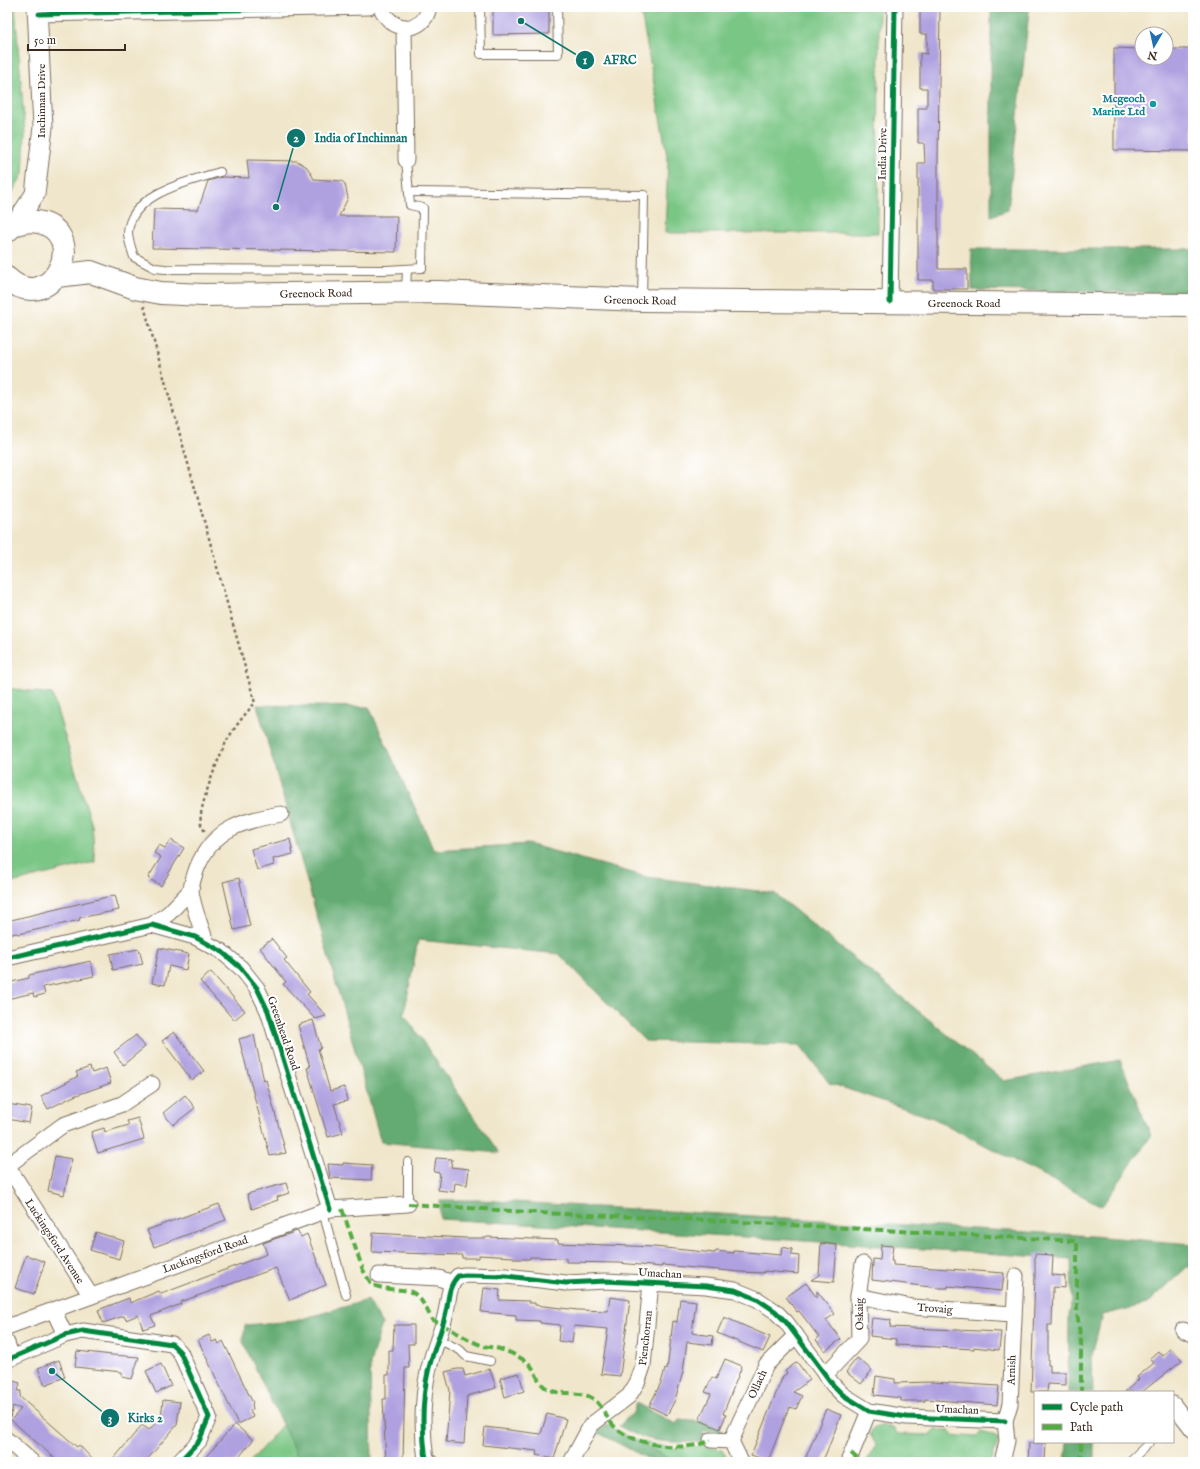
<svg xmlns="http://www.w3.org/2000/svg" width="1200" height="1469" viewBox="0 0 1200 1469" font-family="'IM FELL English',serif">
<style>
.green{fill:#7ac685;stroke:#5a7852}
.forest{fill:#63ab72;stroke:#4f6a48}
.building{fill:#afa0e0}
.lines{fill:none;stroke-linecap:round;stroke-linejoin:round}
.service-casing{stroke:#7a6c5b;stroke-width:10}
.minor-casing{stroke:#7a6c5b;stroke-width:17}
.tertiary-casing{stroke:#7a6c5b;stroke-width:21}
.primary-casing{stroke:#7a6c5b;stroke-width:24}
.path{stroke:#7a6c5b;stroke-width:2.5;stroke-dasharray:3 3;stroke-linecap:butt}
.service{stroke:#fff;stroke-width:8}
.minor{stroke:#fff;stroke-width:15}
.tertiary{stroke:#fff;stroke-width:19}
.primary{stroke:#fff;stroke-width:22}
.quiet{stroke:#55ab43;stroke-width:4;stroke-dasharray:8 4;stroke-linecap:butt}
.cycleway-casing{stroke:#fff;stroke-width:8}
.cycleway{stroke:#00873e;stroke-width:5}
.culture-dot{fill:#0f9aa8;stroke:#fff;stroke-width:1.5}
.labels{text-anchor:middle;stroke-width:4;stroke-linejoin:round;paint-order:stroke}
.culture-label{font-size:11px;font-weight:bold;fill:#0d838f;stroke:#fff;text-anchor:end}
.street-label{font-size:11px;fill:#3b2a1e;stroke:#fff}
.leader{fill:none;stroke:#0f766e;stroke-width:1.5}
.callout-dot{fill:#0f766e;stroke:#fff;stroke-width:1.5}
.mark-label{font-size:12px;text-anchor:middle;font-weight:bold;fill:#fff}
.callout-label{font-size:12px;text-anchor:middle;font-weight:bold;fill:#0f766e;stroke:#fff;stroke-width:4;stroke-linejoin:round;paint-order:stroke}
</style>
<rect width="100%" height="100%" fill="#fff"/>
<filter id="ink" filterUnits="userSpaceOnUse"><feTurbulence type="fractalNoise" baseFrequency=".025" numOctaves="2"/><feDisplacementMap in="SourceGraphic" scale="8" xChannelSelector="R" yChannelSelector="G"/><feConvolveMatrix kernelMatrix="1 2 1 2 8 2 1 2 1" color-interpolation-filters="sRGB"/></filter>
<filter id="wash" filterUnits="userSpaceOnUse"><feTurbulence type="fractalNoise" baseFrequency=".012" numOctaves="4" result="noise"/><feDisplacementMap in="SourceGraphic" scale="16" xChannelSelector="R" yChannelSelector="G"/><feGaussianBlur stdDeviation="0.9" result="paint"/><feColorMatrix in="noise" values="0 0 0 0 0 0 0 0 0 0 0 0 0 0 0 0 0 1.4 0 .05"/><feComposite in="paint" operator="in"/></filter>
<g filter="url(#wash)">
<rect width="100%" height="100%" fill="#f0e6cb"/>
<!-- green -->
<g class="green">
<path d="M7 7H15L25 133 23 174 7 201Z"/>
<path d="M640 7H879L878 233H665L668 161Z"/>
<path d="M7 688 52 694 92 825 95 862 7 884Z"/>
<path d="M283 1424 300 1462H250Z"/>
<path d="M883 1425 893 1428 898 1434 931 1435 936 1430H949L952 1435 977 1437 981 1432 992 1435 999 1439 992 1459 985 1462H866L876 1445 870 1434 874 1428Z"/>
<path d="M633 1440 677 1449 703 1446 722 1450 730 1462H675Z"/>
</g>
<!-- forest -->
<g class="forest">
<path d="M991 7H1032L1029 11 1008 210 991 216Z"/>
<path d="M971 249H1193V293L972 290Z"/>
<path d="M257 705 369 707 434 850 528 844 647 877 774 893 1004 1081 1120 1060 1151 1136 1102 1206 933 1118 829 1083 800 1045 645 1041 559 954 418 940 404 1014 499 1153 381 1142Z"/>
<path d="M440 1200H479L1078 1235 1193 1244V1267H1187L1147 1304 1102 1315 1092 1355 1093 1392H1068L1069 1315 1072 1300 1071 1259 760 1238 440 1219Z"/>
<path d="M368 1300 382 1324 370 1364 372 1462H300L243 1342 245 1325 295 1321Z"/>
<path d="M636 1403 676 1424 679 1420 704 1422 724 1431 719 1433 703 1431 701 1442C668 1443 648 1443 619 1426L633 1413Z"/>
<path d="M607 1425 675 1462H654L597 1432Z"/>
<path d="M1067 1442H1094V1462H1065Z"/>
</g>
<g id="blocks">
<!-- building -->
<g class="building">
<path d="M493 7H549V34L493 35Z"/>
<path d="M920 7H940L938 161V269H967V289H933V280H918V163H925L924 143H918V108H927V88H920V53L927 54V34H920Z"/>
<path d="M1114 48 1142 49V58H1166V49H1193V151L1114 150Z"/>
<path d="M247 160 297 161 307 167 314 179 342 181 345 184 348 198 339 216H397L396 252 152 248 154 209 198 210 208 181 222 177 249 178Z"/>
<path d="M290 839 293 854 273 859 274 865 257 870 251 849Z"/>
<path d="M171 840 184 848 161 886 148 878 161 857 154 853 159 845 165 848Z"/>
<path d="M239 878 250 926 234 930 223 882Z"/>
<path d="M115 895 119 910 79 918 80 920 18 934 17 933 7 935V921Z"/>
<path d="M272 939 287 958 284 960 310 992 307 994 326 1016 315 1019 283 984 286 982 260 948Z"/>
<path d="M159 948 189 954 186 970 169 966 165 985 152 983Z"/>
<path d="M139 949 143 964 113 970 110 954Z"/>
<path d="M91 961 94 976 43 987 45 994 34 997 33 993 7 999V983L29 978V975Z"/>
<path d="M211 972 245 1011 234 1020 200 981Z"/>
<path d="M313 1020 321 1048 318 1049 330 1091 344 1087 347 1101 334 1104 343 1133 328 1137 307 1068 310 1067 298 1025Z"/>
<path d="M174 1032 204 1071 192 1080 162 1041Z"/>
<path d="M136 1035 145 1047 123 1065 114 1052Z"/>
<path d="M254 1035 264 1081 266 1080 286 1153 270 1156 239 1039Z"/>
<path d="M90 1067 92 1073 106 1068 111 1083 74 1096 48 1109 41 1096 78 1076 76 1072Z"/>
<path d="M185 1095 195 1108 173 1125 163 1113Z"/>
<path d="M7 1104 32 1108 29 1123 7 1119Z"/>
<path d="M138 1118 144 1139 98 1153 91 1132 104 1128 105 1132 129 1125 127 1121Z"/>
<path d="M55 1156 72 1159 64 1195 48 1191Z"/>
<path d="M436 1158 452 1159 451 1167 469 1169 467 1185 455 1183 454 1192 438 1190 440 1173 434 1172Z"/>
<path d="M343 1163 372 1165 371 1180 330 1178 328 1164 343 1165Z"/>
<path d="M286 1183 289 1193 277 1197 278 1200 252 1209 247 1194Z"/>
<path d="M219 1204 226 1220 154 1247 147 1230Z"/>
<path d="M297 1231 301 1237 307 1234 326 1285 290 1300 276 1268 180 1302 181 1304 151 1316 155 1325 143 1329 138 1315 126 1320 124 1316 103 1323 98 1310 129 1298 130 1303 159 1291 161 1294 267 1254 263 1243Z"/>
<path d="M96 1232 124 1241 119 1259 90 1250Z"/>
<path d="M373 1233 465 1238H486L487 1237 558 1240V1243L655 1247 715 1253 716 1251 734 1253V1251L781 1255 782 1247 792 1249V1255L799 1256 798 1274 764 1271V1273L741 1272 662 1265V1267L618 1263 566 1262V1258L530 1257V1259H514V1257L479 1255V1258H462V1255L372 1252Z"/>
<path d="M821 1243 837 1245 834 1282 811 1280 819 1275Z"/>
<path d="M881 1245 893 1246 891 1261H893V1265L1004 1273 1002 1291 948 1286V1288H939L872 1280 873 1259 880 1260Z"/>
<path d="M1035 1254 1053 1255 1052 1275 1065 1276V1288L1053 1287 1052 1325H1048V1365H1050V1372H1066V1385L1048 1384 1047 1392H1031L1035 1276Z"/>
<path d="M26 1255 45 1262 34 1294 15 1288Z"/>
<path d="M806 1283 817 1298V1291L835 1314 826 1320 841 1339 825 1351 816 1340 819 1337 799 1311 797 1312 786 1297Z"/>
<path d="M484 1288 500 1290 499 1300 529 1301V1303H535V1305L578 1310 608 1311 610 1297 630 1300 620 1376 601 1374 608 1329 574 1326 572 1343 558 1341 560 1325 540 1323V1321L516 1320V1315L481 1312Z"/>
<path d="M680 1299 696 1301 692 1333 713 1336 712 1345 687 1342 683 1372 675 1400 667 1415 649 1406 661 1383 665 1369 667 1370 673 1321 677 1322Z"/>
<path d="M724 1317 770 1337 763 1352 717 1333Z"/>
<path d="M872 1318 891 1320 890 1327 1001 1332 999 1350 974 1347V1349L896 1345V1339L870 1336Z"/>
<path d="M394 1325H414V1344H408L409 1368H405L403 1462H386L383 1399H386V1375H389V1350H393Z"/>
<path d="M209 1335 212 1342 217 1340 219 1344 223 1341 253 1403 252 1404 253 1409 250 1410 253 1417 238 1424 198 1340Z"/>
<path d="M1171 1348 1182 1360 1142 1392H1125L1139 1379 1137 1377 1154 1363 1150 1358 1158 1351 1162 1356Z"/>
<path d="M77 1351 112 1355 139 1357 132 1379 122 1377V1372L75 1367Z"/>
<path d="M857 1358 872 1370 861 1384 846 1372Z"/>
<path d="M725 1359 742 1366 723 1414 726 1415 720 1429 699 1420 711 1394 705 1392 712 1377 716 1379Z"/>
<path d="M59 1360 65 1377 45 1385 38 1368Z"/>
<path d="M797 1362 810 1380 793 1392 802 1396 796 1409 790 1407 788 1410 768 1461 751 1455 783 1376 787 1373 785 1371Z"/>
<path d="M161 1364 171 1386 156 1393 146 1371Z"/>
<path d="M457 1369H463L465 1376 490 1369 496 1388 467 1396 464 1444 446 1442 450 1391 445 1372Z"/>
<path d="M519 1373 524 1391 505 1397 500 1378Z"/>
<path d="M876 1376 895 1379V1383L932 1382 999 1386 997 1405 925 1399V1401H901V1398L874 1395Z"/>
<path d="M7 1379 20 1383 18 1391H21L20 1397 77 1447 79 1445 95 1462H59L11 1420 21 1409 13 1406 10 1418 7 1417Z"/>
<path d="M163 1400 180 1402 177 1425 145 1462H111L142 1425 149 1430 161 1417Z"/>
<path d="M826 1409 841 1415 828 1449 822 1462H804Z"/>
<path d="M547 1414 566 1419 554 1459 536 1455 537 1451 483 1445 485 1427 541 1434Z"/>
<path d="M235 1424 253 1440 235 1462H201Z"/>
<path d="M1029 1443H1046L1045 1462H1028Z"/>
</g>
</g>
</g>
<g filter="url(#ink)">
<use href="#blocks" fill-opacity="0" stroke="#7a6c5b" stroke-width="1"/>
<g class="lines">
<defs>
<g id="service">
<path d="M480 7 481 54H558L557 7"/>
<path d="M220 172C190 181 130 193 128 233 128 240 132 250 134 257L155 268 165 269 386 270 422 268 423 208 410 205 406 160"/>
<path d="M410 192 644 195 642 300"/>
<path d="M406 291 407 269"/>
<path d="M408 1204V1162"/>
<path d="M323 1212 346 1295"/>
<path d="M438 1339 460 1350 466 1356 490 1361"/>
<path d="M1129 1462 1150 1442"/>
</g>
<g id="minor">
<path d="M381 7C390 33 424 35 429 7"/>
<path d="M39 14 369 7"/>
<path d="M404 27 406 160"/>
<path d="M890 302 895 7"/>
<path d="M152 925 169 913 191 890"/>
<path d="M206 942C201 926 193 908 191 891 191 884 195 874 197 868 213 828 243 821 281 814"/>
<path d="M7 958 152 925 195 937 221 951 241 968 257 988 268 1011 330 1209"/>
<path d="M7 1165 91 1296"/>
<path d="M7 1166 63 1125 122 1104 152 1084"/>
<path d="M379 1275 439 1278 452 1283"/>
<path d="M858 1296 912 1307 1013 1314"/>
<path d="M54 1311 65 1335"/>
<path d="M7 1327 330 1209 408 1204"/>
<path d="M1183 1330 1193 1334"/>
<path d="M7 1343 12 1358"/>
<path d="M7 1360 65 1335 83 1331 172 1344 180 1352 209 1417 199 1441 179 1462"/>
<path d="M825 1375 859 1339 858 1296 863 1264"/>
<path d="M1173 1404 1193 1430"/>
<path d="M7 1440 32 1462"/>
<path d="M711 1440 731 1441 741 1462"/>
<path d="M731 1441 766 1365 796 1335"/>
<path d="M430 1462 426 1460C421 1427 422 1388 432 1357 436 1343 442 1330 445 1316 449 1302 447 1287 458 1276L465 1275 506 1276 566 1283 606 1281 706 1286 735 1290 757 1299 775 1311 786 1322 833 1385 843 1395 869 1411 907 1417 1005 1421"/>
<path d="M571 1462 591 1425 629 1396 638 1381 643 1366 651 1283"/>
<path d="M848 1462 869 1411"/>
<path d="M1002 1462 1007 1441 1005 1421 1010 1404 1016 1276"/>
</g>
<path id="tertiary" d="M14 226 35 194 43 127 37 7"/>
<g id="primary">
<path d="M7 231C15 223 27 220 38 222 92 233 51 319 7 278"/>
<path d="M57 276 91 272 135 288 161 293 203 295 438 292 642 300 1193 305"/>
</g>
</defs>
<!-- service casing -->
<use href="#service" class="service-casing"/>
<!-- minor casing -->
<use href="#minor" class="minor-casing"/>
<!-- tertiary casing -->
<use href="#tertiary" class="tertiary-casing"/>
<!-- primary casing -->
<use href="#primary" class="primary-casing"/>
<!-- path -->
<path class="path" d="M144 306 255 703C244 715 234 728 226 742 219 757 197 810 201 824 202 827 204 830 205 832"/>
<!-- service -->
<use href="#service" class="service"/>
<!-- minor -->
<use href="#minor" class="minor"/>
<!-- tertiary -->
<use href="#tertiary" class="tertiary"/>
<!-- primary -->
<use href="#primary" class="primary"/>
<!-- quiet -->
<g class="quiet">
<path d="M408 1204 542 1213 686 1219 1077 1241V1312L1081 1342V1392"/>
<path d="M342 1209 363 1270 372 1285C408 1297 412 1277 432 1320 450 1327 465 1340 484 1346 487 1347 492 1347 496 1348 507 1351 519 1356 528 1363 537 1370 536 1383 548 1389 561 1396 579 1390 592 1398 603 1405 605 1417 614 1426 632 1446 688 1453 711 1440"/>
<path d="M851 1453 861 1462"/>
<path d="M1081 1462V1442"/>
</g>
<defs>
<g id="cycleway">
<path d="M39 14 369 7"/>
<path d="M890 302 895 7"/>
<path d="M7 958 152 925 195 937 221 951 241 968 257 988 268 1011 330 1209"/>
<path d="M7 1360 65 1335 83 1331 172 1344 180 1352 209 1417 199 1441 179 1462"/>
<path d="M430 1462 426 1460C421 1427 422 1388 432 1357 436 1343 442 1330 445 1316 449 1302 447 1287 458 1276L465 1275 506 1276 566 1283 606 1281 706 1286 735 1290 757 1299 775 1311 786 1322 833 1385 843 1395 869 1411 907 1417 1005 1421"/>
</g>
</defs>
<!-- cycleway casing -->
<use href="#cycleway" class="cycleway-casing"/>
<!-- cycleway -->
<use href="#cycleway" class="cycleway"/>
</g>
</g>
<!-- markers -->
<circle class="culture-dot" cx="1153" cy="104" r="4"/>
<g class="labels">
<!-- culture labels -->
<g class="culture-label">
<text x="1145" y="102">Mcgeoch<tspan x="1145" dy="13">Marine Ltd</tspan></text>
</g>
<!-- street labels -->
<g class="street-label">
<text transform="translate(41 101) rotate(-90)" y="4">Inchinnan Drive</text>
<text transform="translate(882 154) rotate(-89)" y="4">India Drive</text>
<text transform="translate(316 293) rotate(-1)" y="4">Greenock Road</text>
<text transform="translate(640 300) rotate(1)" y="4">Greenock Road</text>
<text x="964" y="307">Greenock Road</text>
<text transform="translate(284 1033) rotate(71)" y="4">Greenhead Road</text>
<text transform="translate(55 1241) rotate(57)" y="4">Luckingsford Avenue</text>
<text transform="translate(205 1254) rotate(-20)" y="4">Luckingsford Road</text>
<text transform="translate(660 1273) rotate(3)" y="4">Umachan</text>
<text transform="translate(935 1308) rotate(4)" y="4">Trovaig</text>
<text transform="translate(859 1314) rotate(-91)" y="4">Oskaig</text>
<text transform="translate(645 1338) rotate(-84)" y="4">Pienchorran</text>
<text transform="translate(1011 1370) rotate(-88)" y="4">Arnish</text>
<text transform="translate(757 1384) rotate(-65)" y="4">Ollach</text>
<text transform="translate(957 1409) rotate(2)" y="4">Umachan</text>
</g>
</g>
<!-- callouts -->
<path class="leader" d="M521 21L585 60M276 207L296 138M52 1371L110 1418"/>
<g class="callout-dot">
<circle cx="521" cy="21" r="4"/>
<circle cx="276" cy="207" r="4"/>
<circle cx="52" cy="1371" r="4"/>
<circle cx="585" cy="60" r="10"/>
<circle cx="296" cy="138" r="10"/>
<circle cx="110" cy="1418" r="10"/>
</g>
<g class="mark-label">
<text x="585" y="64">1</text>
<text x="296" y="142">2</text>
<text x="110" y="1422">3</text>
</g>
<g class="callout-label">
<text x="620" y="64">AFRC</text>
<text x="361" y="142">India of Inchinnan</text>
<text x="145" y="1422">Kirks 2</text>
</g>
<!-- margin -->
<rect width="1200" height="1469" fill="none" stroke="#fff" stroke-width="24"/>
<!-- legend -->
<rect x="1034" y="1391" width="140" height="52" fill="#ffffff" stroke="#b1aaa5"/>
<rect x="1042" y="1404" width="20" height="6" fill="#00873e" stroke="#b1aaa5"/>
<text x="1070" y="1411" font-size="12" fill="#3b2a1e">Cycle path</text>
<rect x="1042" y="1424" width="20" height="6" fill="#55ab43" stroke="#b1aaa5"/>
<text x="1070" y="1431" font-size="12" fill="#3b2a1e">Path</text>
<!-- north arrow -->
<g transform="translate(1154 46) rotate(189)"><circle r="19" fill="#ffffff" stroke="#b1aaa5"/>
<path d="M0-3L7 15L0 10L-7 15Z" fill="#1f6fb2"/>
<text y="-6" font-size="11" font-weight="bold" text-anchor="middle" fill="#3b2a1e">N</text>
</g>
<!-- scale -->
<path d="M28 44v6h97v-6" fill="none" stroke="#3b2a1e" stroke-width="2"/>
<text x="34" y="44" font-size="12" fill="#3b2a1e" stroke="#ffffff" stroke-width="3" paint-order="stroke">50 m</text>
</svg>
